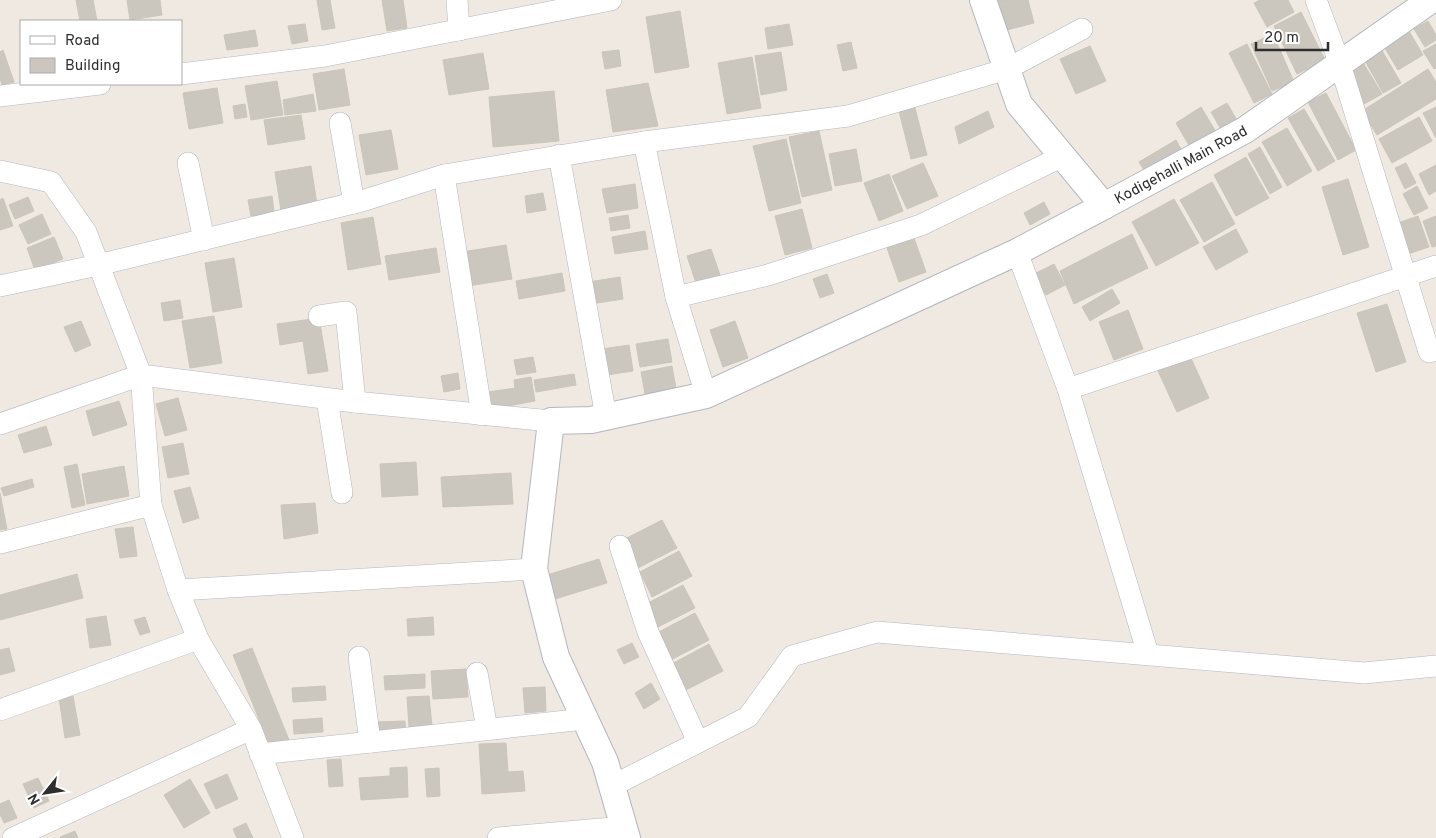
<svg xmlns="http://www.w3.org/2000/svg" width="1436" height="838" viewBox="0 0 1436 838" font-family="Overpass,sans-serif">
<style>
.building{fill:#cbc7bf;stroke:#cbc5ba}
.lines{fill:none;stroke-linecap:round;stroke-linejoin:round}
.minor-casing{stroke:#b4b7c1;stroke-width:22}
.tertiary-casing{stroke:#b4b7c1;stroke-width:28}
.minor{stroke:#fff;stroke-width:21}
.tertiary{stroke:#fff;stroke-width:26}
.labels{text-anchor:middle;stroke-width:4;stroke-linejoin:round;paint-order:stroke}
.street-label{font-size:15px;fill:#2e2e2e;stroke:#fff}
</style>
<rect width="100%" height="100%" fill="#efe9e1"/>
<!-- building -->
<g class="building">
<path d="M76 0H93L97 21H80Z"/>
<path d="M127 0H160L162 15 130 20Z"/>
<path d="M317 0H330L335 28 322 30Z"/>
<path d="M382 0H403L407 28 387 31Z"/>
<path d="M997 0H1028L1034 23 999 32 991 2Z"/>
<path d="M1260 0H1288L1294 12 1267 27 1254 3Z"/>
<path d="M680 11 689 67 655 73 646 17Z"/>
<path d="M1301 12 1325 60 1297 74 1274 26Z"/>
<path d="M1428 21 1436 35V40L1425 47 1414 29Z"/>
<path d="M305 24 308 41 292 44 288 26Z"/>
<path d="M789 24 793 45 768 49 765 28Z"/>
<path d="M255 30 258 46 227 50 224 35Z"/>
<path d="M1409 31 1423 55 1398 70 1383 45Z"/>
<path d="M1273 34 1294 82 1272 91 1251 44Z"/>
<path d="M851 42 857 68 843 71 837 45Z"/>
<path d="M1247 44 1272 94 1254 103 1229 53Z"/>
<path d="M1436 44V68L1434 69 1423 51Z"/>
<path d="M1090 46 1106 81 1076 94 1060 59Z"/>
<path d="M1381 49 1401 83 1383 93 1364 59Z"/>
<path d="M3 50 14 82 2 85 0 78V52Z"/>
<path d="M619 50 621 66 605 69 602 52Z"/>
<path d="M781 52 787 90 761 95 755 56Z"/>
<path d="M483 53 489 89 449 95 443 60Z"/>
<path d="M752 57 761 108 727 114 718 63Z"/>
<path d="M1362 61 1382 94 1364 104 1345 72Z"/>
<path d="M344 69 350 105 319 110 313 74Z"/>
<path d="M1428 69 1436 82V99L1377 135 1362 111Z"/>
<path d="M277 81 283 115 251 120 245 86Z"/>
<path d="M648 83 658 126 613 132 606 90Z"/>
<path d="M217 88 223 123 189 129 183 93Z"/>
<path d="M554 91 559 141 493 147 489 97Z"/>
<path d="M1326 93 1356 150 1338 160 1308 102Z"/>
<path d="M313 94 316 111 285 115 283 100Z"/>
<path d="M1227 103 1238 122 1222 131 1211 112Z"/>
<path d="M245 104 247 117 235 119 233 106Z"/>
<path d="M914 104 927 155 911 159 898 107Z"/>
<path d="M1201 107 1216 132 1190 147 1176 123Z"/>
<path d="M1436 107V138L1423 113Z"/>
<path d="M1304 109 1335 161 1318 171 1288 118Z"/>
<path d="M988 111 994 127 959 144 955 127Z"/>
<path d="M301 115 305 139 268 145 264 120Z"/>
<path d="M1419 117 1432 141 1392 163 1379 139Z"/>
<path d="M1287 128 1312 171 1287 186 1262 142Z"/>
<path d="M391 130 398 169 366 175 359 135Z"/>
<path d="M819 131 832 190 802 197 789 137Z"/>
<path d="M786 139 801 203 769 211 753 146Z"/>
<path d="M1176 140 1184 155 1148 176 1139 162Z"/>
<path d="M1260 147 1282 187 1270 194 1248 154Z"/>
<path d="M856 149 862 181 835 186 829 154Z"/>
<path d="M1246 157 1269 198 1236 216 1214 175Z"/>
<path d="M923 163 938 196 907 209 892 176Z"/>
<path d="M1406 163 1416 183 1405 189 1395 168Z"/>
<path d="M1436 165V191L1429 195 1419 174Z"/>
<path d="M311 166 318 211 282 217 275 172Z"/>
<path d="M889 174 903 211 879 221 864 183Z"/>
<path d="M1348 179 1369 247 1343 255 1322 187Z"/>
<path d="M1212 182 1235 224 1204 242 1180 200Z"/>
<path d="M635 184 638 208 607 213 602 189Z"/>
<path d="M1417 186 1428 208 1414 215 1403 194Z"/>
<path d="M543 193 546 210 527 213 525 196Z"/>
<path d="M272 196 274 212 251 216 248 200Z"/>
<path d="M28 197 34 211 15 219 9 205Z"/>
<path d="M3 198 13 226 0 230V200Z"/>
<path d="M1174 199 1199 243 1156 266 1132 222Z"/>
<path d="M1044 202 1050 214 1030 225 1024 213Z"/>
<path d="M802 209 812 248 785 255 775 216Z"/>
<path d="M42 214 51 234 28 244 19 225Z"/>
<path d="M628 215 630 228 611 231 609 218Z"/>
<path d="M1418 216 1429 247 1402 256 1392 225Z"/>
<path d="M1436 216V246L1432 247 1423 221Z"/>
<path d="M373 217 381 264 348 270 341 223Z"/>
<path d="M1236 229 1248 252 1216 270 1203 247Z"/>
<path d="M645 231 648 249 615 254 612 237Z"/>
<path d="M1132 234 1148 268 1074 304 1060 271Z"/>
<path d="M54 237 63 259 35 270 27 248Z"/>
<path d="M914 238 926 272 899 282 887 248Z"/>
<path d="M506 245 512 279 468 286 462 252Z"/>
<path d="M436 248 440 272 389 280 385 256Z"/>
<path d="M711 249 721 278 697 286 687 256Z"/>
<path d="M234 258 242 307 213 312 205 263Z"/>
<path d="M1054 264 1065 285 1046 295 1034 274Z"/>
<path d="M562 273 565 291 519 299 516 281Z"/>
<path d="M827 274 834 293 820 298 813 279Z"/>
<path d="M620 277 623 299 591 304 588 282Z"/>
<path d="M1112 289 1120 303 1090 321 1082 307Z"/>
<path d="M180 300 183 318 164 321 161 303Z"/>
<path d="M1387 304 1406 362 1376 372 1357 313Z"/>
<path d="M1128 310 1143 349 1114 360 1099 322Z"/>
<path d="M214 316 222 363 190 368 182 321Z"/>
<path d="M319 318 328 371 308 374 303 341 280 345 277 324Z"/>
<path d="M81 321 91 345 75 352 64 327Z"/>
<path d="M735 321 748 358 723 367 710 330Z"/>
<path d="M668 339 672 362 640 367 636 344Z"/>
<path d="M629 345 633 371 607 375 602 349Z"/>
<path d="M1190 356 1209 398 1177 412 1158 371Z"/>
<path d="M533 357 536 372 517 375 514 360Z"/>
<path d="M672 366 677 394 646 399 641 372Z"/>
<path d="M458 373 460 389 444 392 441 376Z"/>
<path d="M574 374 576 385 536 392 534 380Z"/>
<path d="M531 377 535 401 491 409 488 392 515 388 514 380Z"/>
<path d="M178 398 187 430 165 436 156 404Z"/>
<path d="M119 401 127 425 93 436 86 411Z"/>
<path d="M46 426 52 445 24 453 18 435Z"/>
<path d="M183 443 189 474 168 478 162 447Z"/>
<path d="M416 462 418 495 382 497 380 464Z"/>
<path d="M77 464 85 505 72 508 64 467Z"/>
<path d="M124 466 129 496 87 504 82 474Z"/>
<path d="M511 473 513 504 443 507 441 477Z"/>
<path d="M32 479 34 487 4 496 1 488Z"/>
<path d="M190 487 199 518 183 523 174 491Z"/>
<path d="M0 493 7 529 0 530Z"/>
<path d="M315 503 318 533 284 539 281 505Z"/>
<path d="M662 520 677 548 638 568 623 540Z"/>
<path d="M133 527 137 556 120 558 115 529Z"/>
<path d="M679 551 692 576 652 597 640 572Z"/>
<path d="M599 559 607 583 555 599 547 575Z"/>
<path d="M77 574 83 598 0 620V595Z"/>
<path d="M683 585 695 608 654 629 642 606Z"/>
<path d="M695 613 709 640 667 662 653 635Z"/>
<path d="M106 616 111 645 90 648 86 619Z"/>
<path d="M145 617 150 632 140 635 134 620Z"/>
<path d="M433 617 434 635 408 636 407 619Z"/>
<path d="M632 643 639 657 624 664 617 650Z"/>
<path d="M709 644 723 671 682 692 668 666Z"/>
<path d="M9 648 15 671 0 675V650Z"/>
<path d="M252 648 289 740 269 744 233 655Z"/>
<path d="M466 669 468 697 433 699 431 671Z"/>
<path d="M425 674V688L385 690 384 676Z"/>
<path d="M651 683 660 699 644 709 635 693Z"/>
<path d="M325 686 326 700 293 702 292 688Z"/>
<path d="M545 687 546 711 525 713 523 688Z"/>
<path d="M73 696 80 735 65 738 59 698Z"/>
<path d="M429 696 432 726 409 727 407 697Z"/>
<path d="M322 718 323 732 294 734 293 720Z"/>
<path d="M405 721 406 737 378 738 377 722Z"/>
<path d="M506 743 508 772 523 771 525 791 482 794 479 744Z"/>
<path d="M341 759 343 786 329 787 327 760Z"/>
<path d="M407 767 408 797 361 800 359 778 390 776V768Z"/>
<path d="M439 768 440 796 427 797 425 769Z"/>
<path d="M227 774 238 799 216 809 204 784Z"/>
<path d="M38 778 49 801 34 808 23 784Z"/>
<path d="M190 779 210 813 184 828 164 795Z"/>
<path d="M9 800 17 818 4 823 0 814V804Z"/>
<path d="M246 823 253 838H237L233 829Z"/>
<path d="M75 831 78 838H61L60 837Z"/>
</g>
<g class="lines">
<defs>
<g id="minor">
<path d="M457 0 459 30"/>
<path d="M1316 0 1340 64 1429 352 1436 350"/>
<path d="M181 74 325 56 611 0"/>
<path d="M0 96 100 84"/>
<path d="M340 123 354 203"/>
<path d="M644 142 676 297 706 395"/>
<path d="M559 155 606 417"/>
<path d="M188 163 204 240"/>
<path d="M0 171 51 182 86 232 141 375 355 402 551 421"/>
<path d="M444 175 482 415"/>
<path d="M1017 252 1068 389 1148 654"/>
<path d="M0 286 98 265 362 201 444 175 644 142 848 116 1007 69 1082 29"/>
<path d="M676 297 768 275 921 225 1063 156"/>
<path d="M319 316 346 312 355 402"/>
<path d="M1068 389 1436 266"/>
<path d="M327 399 342 493"/>
<path d="M0 424 141 375 151 505 178 590 198 639 251 729 293 838"/>
<path d="M0 543 151 505"/>
<path d="M620 546 648 632 698 742"/>
<path d="M178 590 534 569"/>
<path d="M359 657 370 742"/>
<path d="M477 673 487 729"/>
<path d="M0 710 198 639"/>
<path d="M260 754 585 719"/>
<path d="M612 786 748 717 792 656 877 632 1364 673 1436 666"/>
<path d="M13 838 251 729"/>
<path d="M498 838 624 827"/>
</g>
<g id="tertiary">
<path id="s1" d="M983 0 1019 104 1104 206 1245 130 1431 0"/>
<path d="M627 838 605 762 556 657 534 569 551 421 591 420 706 395 1017 252 1104 206"/>
</g>
</defs>
<!-- minor casing -->
<use href="#minor" class="minor-casing"/>
<!-- tertiary casing -->
<use href="#tertiary" class="tertiary-casing"/>
<!-- minor -->
<use href="#minor" class="minor"/>
<!-- tertiary -->
<use href="#tertiary" class="tertiary"/>
</g>
<g class="labels">
<!-- street labels -->
<g class="street-label">
<text dy="5" stroke="none"><textPath href="#s1" startOffset="330">Kodigehalli Main Road</textPath></text>
</g>
</g>
<!-- legend -->
<rect x="20" y="20" width="162" height="65" fill="#ffffff" stroke="#ababab"/>
<rect x="30" y="36" width="25" height="8" fill="#ffffff" stroke="#ababab"/>
<text x="65" y="45" font-size="15" fill="#2e2e2e">Road</text>
<rect x="30" y="58" width="25" height="15" fill="#cbc7bf" stroke="#ababab"/>
<text x="65" y="70" font-size="15" fill="#2e2e2e">Building</text>
<!-- north arrow -->
<g transform="translate(45 793) rotate(240)" stroke="#ffffff" stroke-width="4" paint-order="stroke">
<path d="M0-4L9 19L0 12L-9 19Z" fill="#2e2e2e"/>
<text y="-8" font-size="14" font-weight="bold" text-anchor="middle" fill="#2e2e2e">N</text>
</g>
<!-- scale -->
<path d="M1256 42v8h72v-8" fill="none" stroke="#2e2e2e" stroke-width="2.5"/>
<text x="1264" y="42" font-size="15" fill="#2e2e2e" stroke="#ffffff" stroke-width="4" paint-order="stroke">20 m</text>
</svg>
